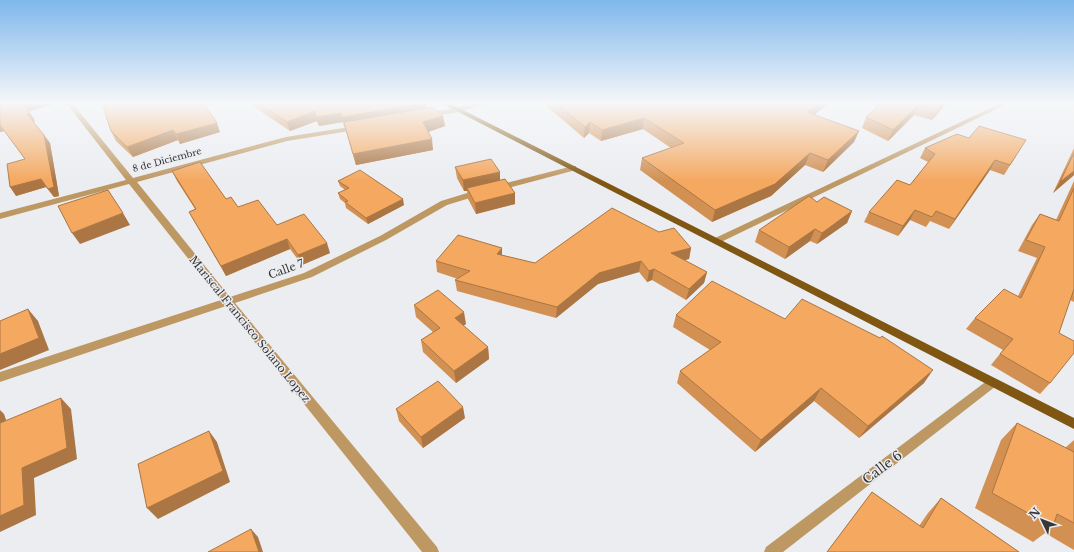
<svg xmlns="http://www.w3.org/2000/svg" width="1074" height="552" viewBox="0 0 1074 552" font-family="'Libre Baskerville',serif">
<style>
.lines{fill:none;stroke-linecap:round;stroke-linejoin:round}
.street{fill:#be9863;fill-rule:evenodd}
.primary{fill:#7f5713;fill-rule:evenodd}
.wall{fill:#d29053}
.shaded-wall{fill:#ab7643}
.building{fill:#f4a860;stroke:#ab7643}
.labels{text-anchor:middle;stroke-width:3;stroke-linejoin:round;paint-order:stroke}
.far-street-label{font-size:9px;fill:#373839;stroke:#ecedf1}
.street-label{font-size:11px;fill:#373839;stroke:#ecedf1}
.near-street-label{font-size:13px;fill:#373839;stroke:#ecedf1}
</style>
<rect width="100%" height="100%" fill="#ecedf1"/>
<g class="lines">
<!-- street -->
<g class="street">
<path d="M67 104H73L133 178 286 137 362 125V129L287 141 137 182 230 297 304 273 380 236 441 201 477 190H483V194L447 205 386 240 312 277 235 303 437 547 439 552H422L226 306 0 382V372L221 300 129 184 0 219V213L126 180Z"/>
<path d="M475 104H485L459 112 428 117 424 115 428 113Z"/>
<path d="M999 104H1007L719 243 716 244 711 241 713 239Z"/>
<path d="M573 166H576V170L497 191 493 188 494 186Z"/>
<path d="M992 378 996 380 998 383 996 386 783 552H764L766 547 988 380Z"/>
</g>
<!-- primary -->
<path class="primary" d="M443 104H451L1074 418V429Z"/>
</g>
<!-- wall -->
<g class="wall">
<path d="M0 104H54L29 111 35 121 33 122 50 143 59 196 54 197 46 187 16 196 25 159 4 131 0 132Z"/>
<path d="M250 104H426V108L443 116 445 126 428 132 433 150 356 165 343 122 319 126 317 121 290 131Z"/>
<path d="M544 104H828L814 115 859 131 854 142 823 172 805 165 771 196 712 222 640 170 642 158 671 148 643 129 601 141 589 133 584 138Z"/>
<path d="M871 104H946L932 120 914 115 888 141 862 128 866 117 878 106Z"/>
<path d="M111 131 220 132 180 144 178 140 133 157 116 141Z"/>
<path d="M969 138 1026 140 1004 175 990 170 949 229 930 221 926 227 910 220 898 236 864 222 869 212 910 185 928 162 920 158 925 148Z"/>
<path d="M1074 148V175L1053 193Z"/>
<path d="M455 167 500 172V180L515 204 476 214 468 199 467 191H464L457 178Z"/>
<path d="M172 171 226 199 238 207 277 225 330 253 302 265 290 249 226 276 194 221 189 212 195 209 177 181Z"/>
<path d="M338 181 404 205 368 224 346 208 345 203 340 199 338 193 345 190 340 186Z"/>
<path d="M1074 181V302L1070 300 1059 333 1050 383 1040 394 991 365 1003 350 966 329 975 318 1018 296 1037 258 1018 251 1032 225 1040 214 1056 220Z"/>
<path d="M817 202 852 211 847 223 817 244 810 241 785 259 755 242 759 230Z"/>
<path d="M659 232 691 248 689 259 684 260 707 272 704 283 686 300 652 280 647 282 639 272 598 284 556 318 457 291 455 280 458 279 437 272 436 261 502 248V255L535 263Z"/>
<path d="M414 305 466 324 463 326 488 347 489 359 456 383 423 352 421 340 433 332 416 317Z"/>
<path d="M676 315 785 319 924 383 859 438 814 401 755 452 677 383 680 371 710 350 673 327Z"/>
<path d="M396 409 465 418 423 448 399 421Z"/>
<path d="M1017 423 1065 448 1074 440V550L1045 533 1033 542 975 508 1001 440Z"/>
<path d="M872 492 919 526 928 513 941 498 1019 552H827Z"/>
</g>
<!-- shaded-wall -->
<g class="shaded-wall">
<path d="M23 104H54L27 112Z"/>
<path d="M418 104H426L427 112 344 126 342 117Z"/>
<path d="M818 104H828L803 123 807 112Z"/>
<path d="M919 104 914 115 888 141 893 130Z"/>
<path d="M942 104H946L932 120 938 109Z"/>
<path d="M315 111 341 113 343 122 319 126 317 121 290 131 287 122Z"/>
<path d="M30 113 35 121 32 122 27 114Z"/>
<path d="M443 116 445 126 425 133 423 122Z"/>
<path d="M644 118 643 129 601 141 602 130Z"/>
<path d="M590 122 589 133 584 138 585 127Z"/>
<path d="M217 123 220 132 180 144 176 134Z"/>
<path d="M0 126 4 131 0 132Z"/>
<path d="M173 130 178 140 133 157 127 147Z"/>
<path d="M859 131 854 142 823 172 828 160Z"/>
<path d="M44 135 50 143 59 196 54 197 48 189Z"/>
<path d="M432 139 433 150 356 165 353 154Z"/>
<path d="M810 153 805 165 771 196 712 222 715 210Z"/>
<path d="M995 160 990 170 949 229 955 219Z"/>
<path d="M1074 171V175L1053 193 1060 182Z"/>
<path d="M500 172V183L467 188V191H464L463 180Z"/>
<path d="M41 179 46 187 16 196 10 187Z"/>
<path d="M515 193V204L476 214 475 203Z"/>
<path d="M403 199 404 205 368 224 366 218Z"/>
<path d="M915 210 910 220 898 236 903 226Z"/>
<path d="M852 211 847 223 817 244 822 233Z"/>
<path d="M123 213 130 225 80 244 72 233Z"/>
<path d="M815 229 810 241 785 259 789 247Z"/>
<path d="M287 239 290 249 226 276 221 266Z"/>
<path d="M327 243 330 253 302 265 298 255Z"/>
<path d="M502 248V259L497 254Z"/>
<path d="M691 248 689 259 669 264 671 253Z"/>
<path d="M641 261 639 272 598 284 556 318 557 307 599 273Z"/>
<path d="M654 269 652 280 647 282 649 271Z"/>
<path d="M707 272 704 283 686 300 689 289Z"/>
<path d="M28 309 38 321 49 350 0 370V354Z"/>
<path d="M464 312 466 324 456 330 455 318Z"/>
<path d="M488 347 489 359 456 383 454 371Z"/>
<path d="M933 370 924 383 859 438 868 426Z"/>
<path d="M821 388 814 401 755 452 761 440Z"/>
<path d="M61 398 71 409 77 459 34 478 36 515 0 532V516L22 468Z"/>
<path d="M463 407 465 418 423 448 421 437Z"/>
<path d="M0 410 4 414 11 434 0 424Z"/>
<path d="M209 431 217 442 230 482 158 519 147 508Z"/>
<path d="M251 529 258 537 263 552H259Z"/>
</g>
<!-- building -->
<g class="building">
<path d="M0 104H23L30 113 27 114 44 135 54 187 48 189 41 179 10 187 7 164 25 159 0 125Z"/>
<path d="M102 104H204L217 123 176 134 173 130 127 147 111 131Z"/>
<path d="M260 104H420L342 117 341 113 316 117 315 111 287 122Z"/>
<path d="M557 104H818L807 112 859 131 828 160 810 153 775 184 715 210 642 158 684 143 644 118 602 130 590 122 585 127Z"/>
<path d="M881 104H919L893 130 866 117Z"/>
<path d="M920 104H942L938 109Z"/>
<path d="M433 107 443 116 423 122 432 139 353 154 344 122Z"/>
<path d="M979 126 1026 140 1010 165 995 160 955 219 936 211 932 217 915 210 903 226 869 212 897 180 910 185 935 154 925 148 957 134 969 138Z"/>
<path d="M1074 153V171L1060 182Z"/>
<path d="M491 159 500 172 463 180 455 167Z"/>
<path d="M200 162 226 199 231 197 238 207 258 200 277 225 304 214 327 243 298 255 287 239 221 266 189 212 196 209 172 171Z"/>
<path d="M360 170 403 199 366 218 345 202 348 201 338 193 349 188 338 181Z"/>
<path d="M505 179 515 193 475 203 467 188Z"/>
<path d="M1074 188V289L1059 333 1074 341V353L1050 383 1000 354 1013 339 975 318 1004 289 1021 298 1045 247 1026 240 1040 214 1059 221Z"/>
<path d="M108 190 123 213 72 233 58 206Z"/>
<path d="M809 196 817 202 824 197 852 211 822 233 815 229 789 247 759 230Z"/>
<path d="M612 208 659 232 674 228 691 248 671 253 707 272 689 289 654 269 649 271 641 261 599 273 557 307 455 280 470 271 436 261 458 235 502 248 497 254 535 263Z"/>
<path d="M712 281 785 319 802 299 880 338 882 336 933 370 868 426 821 388 761 440 680 371 721 342 676 315Z"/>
<path d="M438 290 464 312 455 318 488 347 454 371 421 340 440 328 414 305Z"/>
<path d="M28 309 39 338 0 354V321Z"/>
<path d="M438 381 463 407 421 437 396 409Z"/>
<path d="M61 398 67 448 22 468 24 505 0 516V423Z"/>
<path d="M1017 423 1074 452V523L1057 514 1053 527 992 493Z"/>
<path d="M209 431 223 471 147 508 138 464Z"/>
<path d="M872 492 923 528 941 498 1019 552H827Z"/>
<path d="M251 529 259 552H208Z"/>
</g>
<!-- sky -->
<linearGradient id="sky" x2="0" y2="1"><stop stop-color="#7eb7ec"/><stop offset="0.57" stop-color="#f6f7f9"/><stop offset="1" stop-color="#f6f7f9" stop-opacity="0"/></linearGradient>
<rect width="1074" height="181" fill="url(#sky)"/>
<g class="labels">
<!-- far-street labels -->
<g class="far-street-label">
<text transform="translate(167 160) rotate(-15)" y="3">8 de Diciembre</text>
</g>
<!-- street labels -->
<g class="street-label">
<text transform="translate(286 269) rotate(-20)" y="4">Calle 7</text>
<text transform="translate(250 329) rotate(51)" y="4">Mariscal Francisco Solano Lopez</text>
</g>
<!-- near-street labels -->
<g class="near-street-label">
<text transform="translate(882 467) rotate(-37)" y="5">Calle 6</text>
</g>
</g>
<!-- north arrow -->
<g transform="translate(1042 520) rotate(313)" stroke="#ecedf1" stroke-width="3" paint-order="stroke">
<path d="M0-3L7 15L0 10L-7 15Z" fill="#373839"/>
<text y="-6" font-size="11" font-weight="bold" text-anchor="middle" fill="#373839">N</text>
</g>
</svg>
